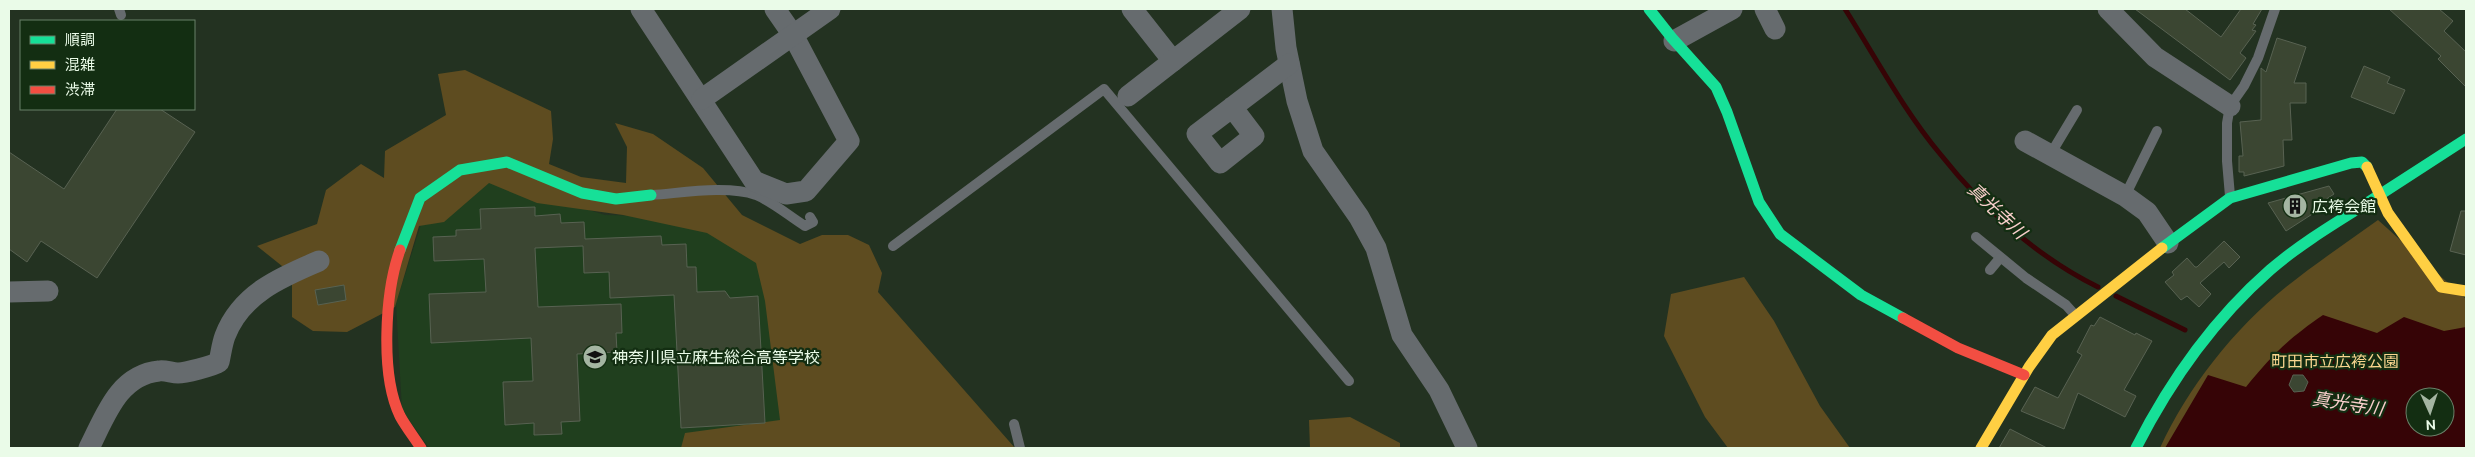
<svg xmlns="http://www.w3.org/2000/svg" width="2475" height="457" viewBox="0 0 2475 457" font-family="Ubuntu,'Noto Sans JP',sans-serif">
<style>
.built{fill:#203f1e}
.green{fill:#5e4c20;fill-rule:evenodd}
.water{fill:#360406;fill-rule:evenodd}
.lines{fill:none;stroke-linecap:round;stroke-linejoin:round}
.stream{stroke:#360406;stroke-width:5}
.building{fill:#3b4632;stroke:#586252}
.lane{stroke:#666b6e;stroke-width:10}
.street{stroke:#666b6e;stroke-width:21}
.fast{stroke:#16e098;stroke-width:11}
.slow{stroke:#ffcf43;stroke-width:11}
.jam{stroke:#f24e42;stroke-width:11}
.labels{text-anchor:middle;stroke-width:4.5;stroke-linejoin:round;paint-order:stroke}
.poi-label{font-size:16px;fill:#eafbe8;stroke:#132e12;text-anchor:start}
.park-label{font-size:16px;fill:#f9d58f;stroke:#132e12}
.water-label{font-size:18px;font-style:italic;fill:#facfcc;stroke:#132e12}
</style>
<rect width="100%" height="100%" fill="#233221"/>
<!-- built -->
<path class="built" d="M478 175 605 215 746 218 812 448H429L402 410 396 303 424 215Z"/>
<!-- green -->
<g class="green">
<path d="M465 70 551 111 553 139 549 164 581 177 626 183 627 147 615 123 653 134 703 168 742 215 800 244 822 235H848L869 245 882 273 878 292 1015 448H681L685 433 780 420 765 301 756 263 707 233 623 215 537 203 489 183 444 222 419 226 395 307 347 332 313 331 292 317V274L257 246 317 224 326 190 361 164 384 178 385 151 446 115 438 74Z"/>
<path d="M2378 220 2466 299V448H2160C2188 387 2234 329 2286 287 2315 264 2347 242 2378 220ZM2415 397H2445V427H2415Z"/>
<path d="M1744 277 1774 321 1820 406 1850 448H1728L1705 417 1664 336 1671 294Z"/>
<path d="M1350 417 1400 443V448H1310L1309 420Z"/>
</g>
<!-- water -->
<path class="water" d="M2323 315 2377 333 2404 317 2444 331 2466 327V448H2165L2208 375 2246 387C2272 355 2288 339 2323 315ZM2415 397H2445V427H2415Z"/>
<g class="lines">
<!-- stream -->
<g class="stream">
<path d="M1845 9C1876 58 1904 111 1941 155 1983 208 2037 257 2098 287"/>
<path d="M2116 296 2185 330"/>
</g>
</g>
<!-- building -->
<g class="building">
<path d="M2135 9H2185L2221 37 2241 9H2262L2253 24 2256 25 2252 30 2256 31 2240 53 2246 58 2230 80Z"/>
<path d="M2389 9H2439L2453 21 2444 31 2466 52V87L2438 59 2441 56Z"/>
<path d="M2277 38 2306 47 2294 83H2306V103H2290L2292 140H2283L2284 166 2244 176V172H2239V156H2243L2240 122 2261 120V68L2266 72Z"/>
<path d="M2364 66 2390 77 2387 83 2405 90 2394 114 2351 97Z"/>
<path d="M117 109H160L195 132 97 278 41 241 27 262 9 249V152L64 189Z"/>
<path d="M2329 186 2334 194 2322 202 2324 204 2316 209 2317 211 2286 231 2268 203Z"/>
<path d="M535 207V216L560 214 561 223 584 222 585 239 661 236 662 245 686 244 687 267H696L697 292 725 291 730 298 758 296 765 423 681 428 674 295 610 298 609 272 584 273 583 246 535 248 538 307 621 304 622 333H616L617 352 577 354 580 421 561 422 562 434 534 435V423L505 425 503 382 533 381 531 338 431 343 429 294 486 292 484 259 434 261 433 237 456 236V230L481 229 480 209Z"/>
<path d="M2461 211H2466V255L2450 251Z"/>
<path d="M2224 241 2240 257 2229 268 2224 262 2200 283 2211 294 2199 307 2187 296 2181 300 2165 282 2174 275 2172 272 2187 258 2195 267H2197Z"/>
<path d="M344 285 346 300 318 305 315 290Z"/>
<path d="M2100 317 2135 335 2136 333 2152 341 2124 390 2136 396 2125 417 2078 393 2064 429 2021 411 2035 387 2058 398 2082 355 2077 352 2091 325 2094 326Z"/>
<path d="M2293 375H2303L2308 382 2304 391 2294 392 2289 385Z"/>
<path d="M2010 429 2047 448H1999Z"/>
</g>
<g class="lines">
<!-- lane -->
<g class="lane">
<path d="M119 9 121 15"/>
<path d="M2050 155 2077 110"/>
<path d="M652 195C682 193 727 185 756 195 773 202 789 216 805 226L813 222 810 217"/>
<path d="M2125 196 2157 131"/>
<path d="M2230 196 2227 161V123L2230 106 2244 86 2258 58 2275 9"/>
<path d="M1976 237 2026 278 2066 305 2075 315"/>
<path d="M893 246 1104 89 1349 381"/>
<path d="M1990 270 2000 258"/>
<path d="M1014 424 1020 448"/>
</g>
<!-- street -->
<g class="street">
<path d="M641 9 754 181 786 194 806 191 849 141 793 35 775 9"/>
<path d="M1132 9 1173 61"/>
<path d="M1282 9 1286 48 1297 101 1313 151 1359 217 1376 248 1402 335 1439 390 1467 448"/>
<path d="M1765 9 1775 29"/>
<path d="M2108 9 2155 57 2230 106"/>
<path d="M1674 41 1732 9"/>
<path d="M1128 96 1240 9"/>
<path d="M702 99 830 9"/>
<path d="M1232 107 1254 136 1220 163 1197 134 1289 64"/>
<path d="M2025 141 2125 196 2147 212 2168 243"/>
<path d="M9 292 48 291"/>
<path d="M89 448C105 417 118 375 159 371 165 370 172 373 178 373 185 373 213 366 219 362 221 353 222 344 225 336 241 294 281 277 319 261"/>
</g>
<!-- fast -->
<g class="fast">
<path d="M1649 9 1672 38 1716 87 1727 112 1759 202 1780 234 1861 295 1903 318"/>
<path d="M2162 248 2230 198 2351 163 2362 162 2367 167"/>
<path d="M400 250 420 198 460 170 507 162 582 193 616 199 651 195"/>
<path d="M2136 448C2170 381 2213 320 2270 270 2299 245 2332 225 2364 205 2398 183 2432 161 2466 139"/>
</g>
<!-- slow -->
<g class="slow">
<path d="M2367 167 2388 213 2441 287 2466 291"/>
<path d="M1981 448 2029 367 2052 335 2162 248"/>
</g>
<!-- jam -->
<g class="jam">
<path d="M400 250C385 292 380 375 400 416 406 427 414 437 421 448"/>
<path d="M1903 318 1958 348 2024 375"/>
</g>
</g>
<!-- icons -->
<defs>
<symbol id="building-disc" viewBox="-11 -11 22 22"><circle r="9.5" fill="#a4b5a2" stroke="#132e12"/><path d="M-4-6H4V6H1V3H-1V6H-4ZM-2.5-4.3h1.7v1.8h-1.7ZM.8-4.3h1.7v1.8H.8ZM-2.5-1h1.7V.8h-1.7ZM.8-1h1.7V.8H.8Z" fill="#111"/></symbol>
<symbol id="school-disc" viewBox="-11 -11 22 22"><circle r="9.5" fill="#a4b5a2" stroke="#132e12"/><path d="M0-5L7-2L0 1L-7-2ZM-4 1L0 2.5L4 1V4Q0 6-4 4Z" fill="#111"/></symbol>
</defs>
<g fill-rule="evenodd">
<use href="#building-disc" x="2281" y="192" width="28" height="28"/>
<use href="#school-disc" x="581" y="343" width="28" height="28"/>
</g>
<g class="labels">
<!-- poi labels -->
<g class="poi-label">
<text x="2312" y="212">広袴会館</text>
<text x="612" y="363">神奈川県立麻生総合高等学校</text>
</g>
<!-- park labels -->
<g class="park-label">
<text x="2335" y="367">町田市立広袴公園</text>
</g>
<!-- water labels -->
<g class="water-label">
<text transform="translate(1997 211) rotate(43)" y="6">真光寺川</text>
<text transform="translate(2348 404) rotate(9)" y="6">真光寺川</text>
</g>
</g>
<!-- border -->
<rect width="2475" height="457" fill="none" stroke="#eafbe8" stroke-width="20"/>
<!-- legend -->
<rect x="20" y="20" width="175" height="90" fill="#132e12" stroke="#698068"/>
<rect x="30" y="36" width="25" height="8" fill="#16e098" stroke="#698068"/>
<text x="65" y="45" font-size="15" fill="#eafbe8">順調</text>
<rect x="30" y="61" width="25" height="8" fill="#ffcf43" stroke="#698068"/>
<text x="65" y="70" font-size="15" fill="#eafbe8">混雑</text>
<rect x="30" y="86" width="25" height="8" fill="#f24e42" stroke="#698068"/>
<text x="65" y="95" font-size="15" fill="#eafbe8">渋滞</text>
<!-- north arrow -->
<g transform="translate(2430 412) rotate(177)"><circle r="24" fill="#132e12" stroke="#698068"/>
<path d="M0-4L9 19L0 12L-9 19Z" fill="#a4b5a2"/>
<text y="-8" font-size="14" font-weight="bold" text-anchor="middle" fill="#eafbe8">N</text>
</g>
</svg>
